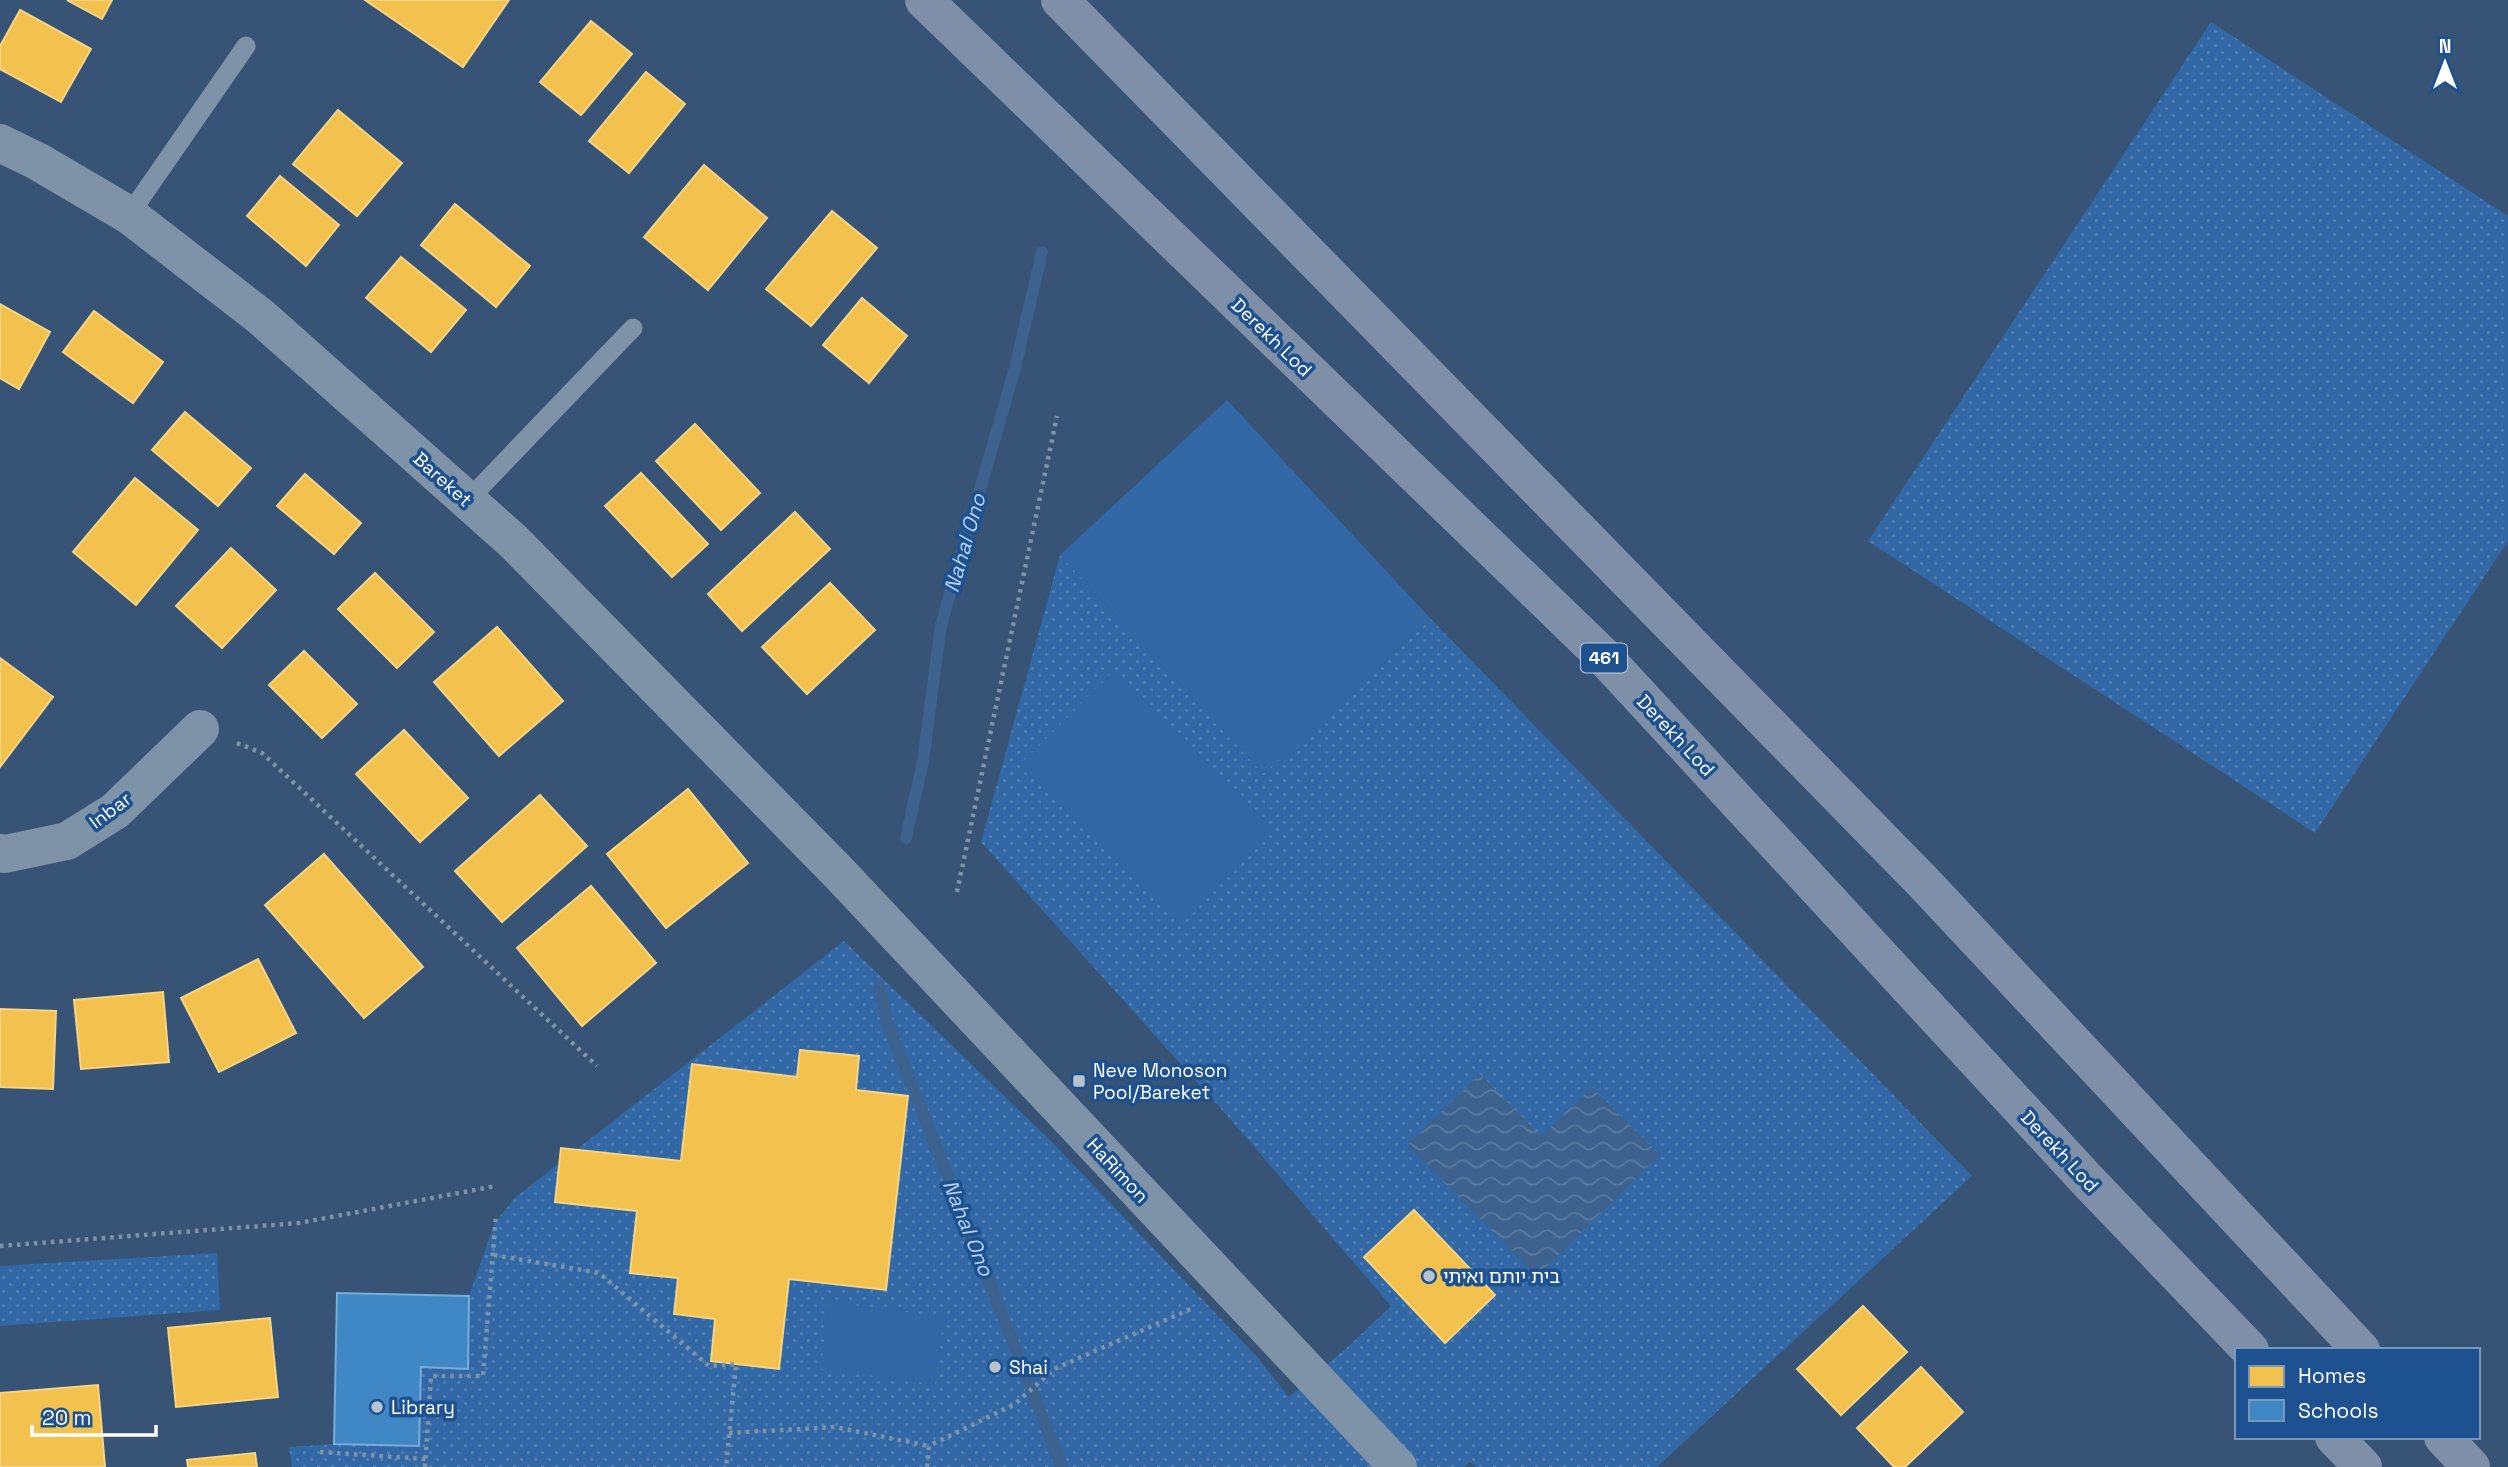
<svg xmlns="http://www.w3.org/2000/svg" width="2508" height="1467" viewBox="0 0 2508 1467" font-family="'Space Grotesk','Noto Sans Hebrew',sans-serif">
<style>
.green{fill:url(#green-dots)}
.pitch{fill:#3168a5}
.water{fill:url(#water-waves)}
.homes{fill:#f2c14e;stroke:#f6d483;stroke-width:2}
.schools{fill:#3f88c5;stroke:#79acd6;stroke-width:2}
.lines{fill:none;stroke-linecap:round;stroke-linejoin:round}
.stream{stroke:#3d628e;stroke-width:12}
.path{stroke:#7e92a8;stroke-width:4.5;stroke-dasharray:3.5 5;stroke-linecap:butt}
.lane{stroke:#7e92a8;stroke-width:19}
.street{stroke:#7e92a8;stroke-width:38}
.primary{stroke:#7e8fa7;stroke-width:38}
.poi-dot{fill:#b9c3cf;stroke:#1d518f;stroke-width:2.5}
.labels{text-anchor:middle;stroke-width:7;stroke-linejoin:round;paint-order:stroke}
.shield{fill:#1d518f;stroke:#bbcbdd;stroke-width:2}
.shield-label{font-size:18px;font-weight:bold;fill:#fff}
.street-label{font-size:19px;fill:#fff;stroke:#1d518f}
.poi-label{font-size:19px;fill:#fff;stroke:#1d518f;text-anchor:start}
.water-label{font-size:21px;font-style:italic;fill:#b7d4f4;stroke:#1d518f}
</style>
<defs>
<pattern id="green-dots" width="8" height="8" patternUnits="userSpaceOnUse" patternTransform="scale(1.75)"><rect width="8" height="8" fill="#3168a5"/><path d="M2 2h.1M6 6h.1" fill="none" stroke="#507fb2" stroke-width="1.8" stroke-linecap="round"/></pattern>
<pattern id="water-waves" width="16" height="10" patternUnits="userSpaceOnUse" patternTransform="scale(1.75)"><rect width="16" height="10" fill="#3d628e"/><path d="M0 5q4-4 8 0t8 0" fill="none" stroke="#5a7a9f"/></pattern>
</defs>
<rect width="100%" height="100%" fill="#375375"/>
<!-- green -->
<g class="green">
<path d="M2211 22 2508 216V541L2315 833 1868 541Z"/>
<path d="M1060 555 1263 773 1431 619 1972 1176 1657 1467H1476L1470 1462 1464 1467H292L289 1447 334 1444 419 1446 421 1367 468 1369 469 1296 495 1222 517 1196 844 941 1054 1144 1259 1359 1289 1397 1351 1344 1391 1306 1232 1121 981 842Z"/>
<path d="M217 1253 220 1310 0 1326V1266Z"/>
</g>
<!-- pitch -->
<g class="pitch">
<path d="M1227 400 1431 619 1263 774 1060 555Z"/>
<path d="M1113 671 1275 830 1182 924 1020 765Z"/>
<path d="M829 1302 944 1317 935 1384 821 1369Z"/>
</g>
<!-- water -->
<path class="water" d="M1480 1074 1541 1136 1592 1087 1660 1155 1537 1276 1407 1145Z"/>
<!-- homes -->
<g class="homes">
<path d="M67 0H112L102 19Z"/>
<path d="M365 0H509L463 67Z"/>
<path d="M20 10 91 49 61 102 0 69V46Z"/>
<path d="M591 21 632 54 581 115 540 82Z"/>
<path d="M646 72 685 104 629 173 589 141Z"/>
<path d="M338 110 402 163 357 216 293 164Z"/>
<path d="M704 165 767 218 708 290 644 237Z"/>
<path d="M280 176 339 225 306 266 247 216Z"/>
<path d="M455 204 530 266 496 307 421 245Z"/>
<path d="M832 211 877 248 811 326 766 289Z"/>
<path d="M401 257 466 310 431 352 366 298Z"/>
<path d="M862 298 907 336 869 383 823 345Z"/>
<path d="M0 304 50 332 19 389 0 378Z"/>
<path d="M94 311 163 362 133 403 63 352Z"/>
<path d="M185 412 251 468 218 506 152 450Z"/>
<path d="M695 424 760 493 721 530 656 461Z"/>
<path d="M641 473 708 544 672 577 605 506Z"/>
<path d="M305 474 361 523 334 554 277 506Z"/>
<path d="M135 478 198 530 136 605 73 552Z"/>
<path d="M795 512 830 549 742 631 708 594Z"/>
<path d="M231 548 276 590 222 648 176 606Z"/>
<path d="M375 573 434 632 397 668 338 609Z"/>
<path d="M830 583 875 630 807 694 762 647Z"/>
<path d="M497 627 563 701 499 756 434 682Z"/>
<path d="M304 651 357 704 322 738 269 685Z"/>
<path d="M0 658 53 697 0 767Z"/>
<path d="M404 730 468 798 420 842 356 774Z"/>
<path d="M688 789 748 863 666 928 607 854Z"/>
<path d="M540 795 587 846 502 922 455 871Z"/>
<path d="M324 854 423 967 364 1018 265 905Z"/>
<path d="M591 886 656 963 582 1026 517 948Z"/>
<path d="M258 959 296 1033 219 1072 181 998Z"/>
<path d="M163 992 169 1062 81 1069 74 1000Z"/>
<path d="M0 1009 56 1011 53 1089 0 1087Z"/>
<path d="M800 1050 859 1056 856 1090 908 1096 886 1290 789 1279 779 1369 711 1361 715 1319 674 1314 678 1278 630 1273 637 1211 555 1202 561 1148 681 1161 692 1064 797 1077Z"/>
<path d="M1414 1210 1495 1295 1445 1343 1364 1257Z"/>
<path d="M1863 1306 1907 1352 1841 1415 1797 1369Z"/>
<path d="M270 1318 278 1397 176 1407 168 1328Z"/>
<path d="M1921 1367 1963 1412 1905 1467H1894L1857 1428Z"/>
<path d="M98 1385 105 1467H0V1393Z"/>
<path d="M255 1453 257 1467H188L187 1460Z"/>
</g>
<!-- schools -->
<path class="schools" d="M337 1293 469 1296 468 1369 421 1367 419 1446 334 1444Z"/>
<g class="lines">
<!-- stream -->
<g class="stream">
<path d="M906 838 923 761 941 625 1015 368 1042 252"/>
<path d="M880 988 887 1022 1062 1467"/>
</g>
<!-- path -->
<g class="path">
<path d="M237 743 262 753 597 1066"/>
<path d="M957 892 1057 416"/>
<path d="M0 1246 299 1223 496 1186"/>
<path d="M494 1255 599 1273 709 1366 736 1364 726 1467"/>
<path d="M729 1433 835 1427 929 1446"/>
<path d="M320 1452 426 1459"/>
<path d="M425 1467 431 1376H483L496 1215"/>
<path d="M927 1467 929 1446 1015 1404 1054 1369 1193 1308"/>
</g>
<!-- lane -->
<g class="lane">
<path d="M129 215 246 46"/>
<path d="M467 501 633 328"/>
</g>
<!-- street -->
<g class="street">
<path d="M0 143 37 161 129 215 261 317 513 541 839 873 1398 1467"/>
<path d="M0 853 5 854 67 841 115 811 200 729"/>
</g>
<!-- primary -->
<g class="primary">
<path d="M924 0 1603 656 2086 1179 2250 1350"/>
<path d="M1060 0 1925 884 2361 1350"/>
<path d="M2334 1437 2363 1467"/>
<path d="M2443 1437 2471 1467"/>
</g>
</g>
<!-- markers -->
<g class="poi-dot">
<rect x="1072" y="1074" width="14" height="14" rx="3.5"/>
<circle cx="1429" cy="1276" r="7"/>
<circle cx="995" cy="1367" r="7"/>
<circle cx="377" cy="1407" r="7"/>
</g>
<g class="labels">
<!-- shield labels -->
<rect class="shield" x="1581" y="643.5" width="46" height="29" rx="5"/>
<g class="shield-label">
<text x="1604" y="664">461</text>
</g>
<!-- street labels -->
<g class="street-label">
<text transform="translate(1272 337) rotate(44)" y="7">Derekh Lod</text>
<text transform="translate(443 479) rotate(42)" y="7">Bareket</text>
<text transform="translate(1676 735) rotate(47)" y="7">Derekh Lod</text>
<text transform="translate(110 810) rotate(-37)" y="7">Inbar</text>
<text transform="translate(2060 1151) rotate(47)" y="7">Derekh Lod</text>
<text transform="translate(1118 1170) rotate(47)" y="7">HaRimon</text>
</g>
<!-- poi labels -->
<g class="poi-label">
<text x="1093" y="1077">Neve Monoson<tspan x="1093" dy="22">Pool/Bareket</tspan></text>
<text x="1443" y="1283">בית יותם ואיתי</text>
<text x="1009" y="1374">Shai</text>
<text x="391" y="1414">Library</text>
</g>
<!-- water labels -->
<g class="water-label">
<text transform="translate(965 543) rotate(-74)" y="7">Nahal Ono</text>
<text transform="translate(968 1228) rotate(68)" y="7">Nahal Ono</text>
</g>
</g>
<!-- legend -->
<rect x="2235" y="1348" width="245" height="91" fill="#1d518f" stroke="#7797bc" stroke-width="2"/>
<rect x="2249" y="1366" width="35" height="21" fill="#f2c14e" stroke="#7797bc" stroke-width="2"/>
<text x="2298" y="1383" font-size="21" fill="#ffffff">Homes</text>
<rect x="2249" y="1400" width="35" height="21" fill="#3f88c5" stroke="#7797bc" stroke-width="2"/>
<text x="2298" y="1418" font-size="21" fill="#ffffff">Schools</text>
<!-- north arrow -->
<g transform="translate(2445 63)" stroke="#1d518f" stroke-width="5" paint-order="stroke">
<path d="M0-5L12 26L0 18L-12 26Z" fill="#ffffff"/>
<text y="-10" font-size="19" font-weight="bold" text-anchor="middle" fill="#ffffff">N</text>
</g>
<!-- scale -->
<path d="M32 1425v10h124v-10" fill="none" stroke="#ffffff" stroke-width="3.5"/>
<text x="42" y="1425" font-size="21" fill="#ffffff" stroke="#1d518f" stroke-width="5" paint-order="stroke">20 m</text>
</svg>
